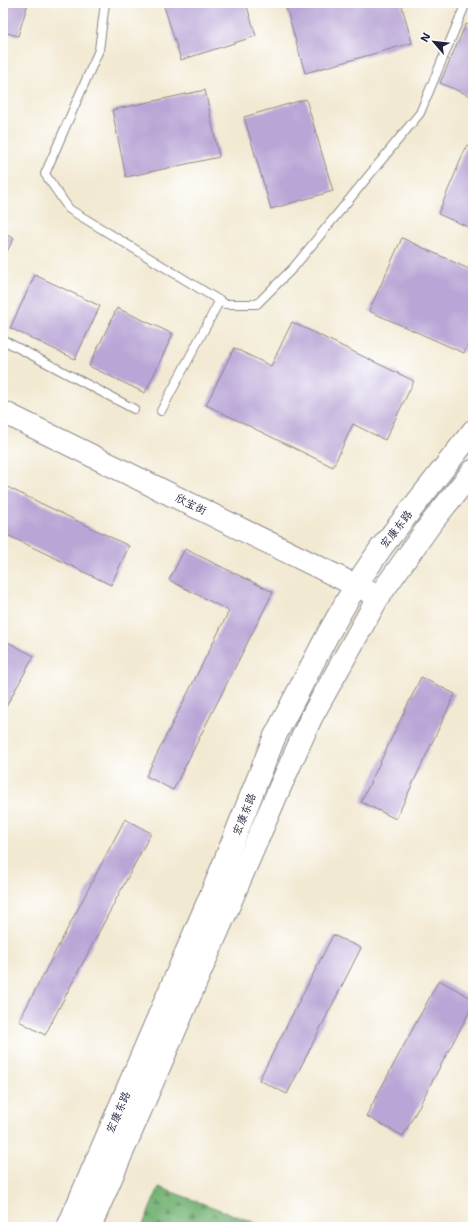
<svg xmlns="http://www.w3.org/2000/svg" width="476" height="1230" viewBox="0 0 476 1230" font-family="'Shantell Sans','LXGW WenKai TC',sans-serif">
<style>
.forest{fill:url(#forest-firs);stroke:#4c6a58}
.building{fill:#b9a6d6}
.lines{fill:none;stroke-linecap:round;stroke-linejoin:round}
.lane-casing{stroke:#8a8686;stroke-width:10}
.secondary-casing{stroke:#8a8686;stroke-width:24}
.lane{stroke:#fff;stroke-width:8}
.secondary{stroke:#fff;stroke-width:22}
.labels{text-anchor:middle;stroke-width:3;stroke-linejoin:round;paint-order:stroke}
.street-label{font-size:11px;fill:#22223b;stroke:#fff}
</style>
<defs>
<pattern id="forest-firs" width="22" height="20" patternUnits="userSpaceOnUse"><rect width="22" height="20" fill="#75b374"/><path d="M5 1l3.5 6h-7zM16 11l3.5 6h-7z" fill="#609160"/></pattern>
</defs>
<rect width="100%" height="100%" fill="#fff"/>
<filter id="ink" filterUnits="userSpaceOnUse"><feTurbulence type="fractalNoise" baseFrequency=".025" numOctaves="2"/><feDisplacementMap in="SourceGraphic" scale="8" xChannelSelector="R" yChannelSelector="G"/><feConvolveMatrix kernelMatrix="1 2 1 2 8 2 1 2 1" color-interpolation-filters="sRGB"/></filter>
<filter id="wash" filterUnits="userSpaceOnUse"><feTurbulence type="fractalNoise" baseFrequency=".012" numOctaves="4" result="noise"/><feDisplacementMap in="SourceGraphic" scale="16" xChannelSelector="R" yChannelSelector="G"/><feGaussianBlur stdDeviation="0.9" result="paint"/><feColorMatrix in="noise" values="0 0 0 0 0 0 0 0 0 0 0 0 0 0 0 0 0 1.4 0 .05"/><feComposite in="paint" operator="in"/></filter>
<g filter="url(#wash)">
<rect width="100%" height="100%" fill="#f2e9d2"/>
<!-- forest -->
<path class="forest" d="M159 1187 266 1227H142Z"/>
<g id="blocks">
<!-- building -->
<g class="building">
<path d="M3 3H28L18 36 3 32Z"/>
<path d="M163 3H246L256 36 181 60Z"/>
<path d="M302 3H401L412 43 305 73 286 7Z"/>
<path d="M466 24 473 27V97L440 83Z"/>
<path d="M205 90 219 157 126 177 112 110Z"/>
<path d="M306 99 333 191 271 209 244 117Z"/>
<path d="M467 145 473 148V229L438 214Z"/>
<path d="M3 234 14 238 3 259Z"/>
<path d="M402 238 473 271V333L464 353 369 311Z"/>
<path d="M35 275 100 306 75 359 10 328Z"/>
<path d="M117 308 173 334 145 393 89 366Z"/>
<path d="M292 322 414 381 385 440 353 424 333 467 206 405 234 348 271 366Z"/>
<path d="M3 485 129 546 111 585 3 533Z"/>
<path d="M185 549 273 592 173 790 146 776 229 611 169 580Z"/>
<path d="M6 641 34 656 3 712V647Z"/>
<path d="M421 677 455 694 396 819 361 802Z"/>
<path d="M125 819 151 833 45 1035 19 1021Z"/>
<path d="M333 935 361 948 287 1094 259 1080Z"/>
<path d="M439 980 473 999V1005L403 1136 366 1116Z"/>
</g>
</g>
</g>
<g filter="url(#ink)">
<use href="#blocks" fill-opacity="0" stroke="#8a8686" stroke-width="1"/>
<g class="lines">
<defs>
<g id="lane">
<path d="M105 3 99 50 45 174 69 209 225 304H257L294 267 420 113 466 3"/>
<path d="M472 3H473"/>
<path d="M3 340 134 409"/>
<path d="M161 411 220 300"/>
</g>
<g id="secondary">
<path d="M3 412 369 592"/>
<path d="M68 1227 216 883 275 736 328 634 356 585 381 548 473 431"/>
<path d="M90 1227 280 787 311 718 379 596 432 522 473 471"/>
</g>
</defs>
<!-- lane casing -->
<use href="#lane" class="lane-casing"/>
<!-- secondary casing -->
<use href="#secondary" class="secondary-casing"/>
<!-- lane -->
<use href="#lane" class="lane"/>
<!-- secondary -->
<use href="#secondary" class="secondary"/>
</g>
</g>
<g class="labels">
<!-- street labels -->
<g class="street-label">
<text transform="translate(191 504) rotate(26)" y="4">欣宝街</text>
<text transform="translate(396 529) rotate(-52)" y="4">宏康东路</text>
<text transform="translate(244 814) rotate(-68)" y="4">宏康东路</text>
<text transform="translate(118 1112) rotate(-67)" y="4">宏康东路</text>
</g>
</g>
<!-- margin -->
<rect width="476" height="1230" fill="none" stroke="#fff" stroke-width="16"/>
<!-- north arrow -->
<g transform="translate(434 42) rotate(298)" stroke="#ffffff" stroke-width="3" paint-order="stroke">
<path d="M0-3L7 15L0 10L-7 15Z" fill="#22223b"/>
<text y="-6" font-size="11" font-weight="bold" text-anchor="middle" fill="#22223b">N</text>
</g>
</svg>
